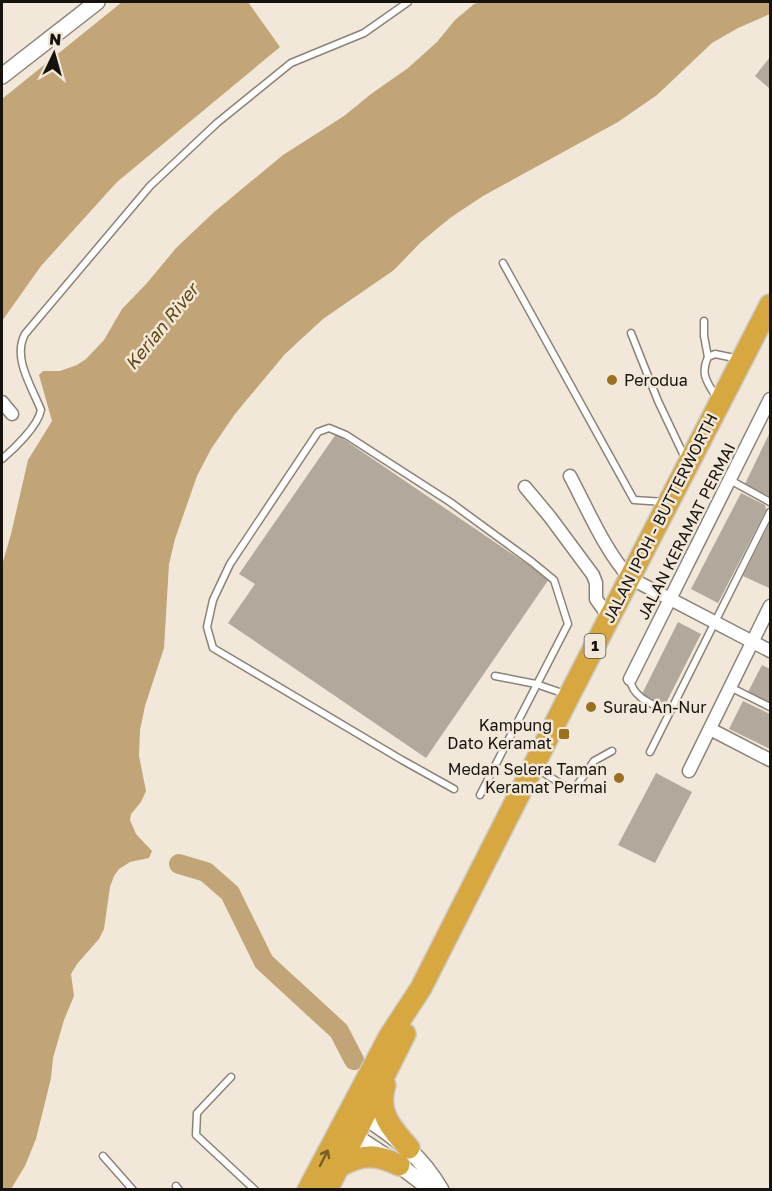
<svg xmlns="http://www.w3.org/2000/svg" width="772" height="1191" viewBox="0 0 772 1191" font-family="'Golos Text',sans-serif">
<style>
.forest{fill:#c2a678}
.water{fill:#c1a577}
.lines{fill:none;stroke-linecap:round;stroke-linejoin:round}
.river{stroke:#c1a577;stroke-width:20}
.building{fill:#b2a99d}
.service-casing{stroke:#8b8377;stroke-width:9}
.minor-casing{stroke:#8b8377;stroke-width:15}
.tertiary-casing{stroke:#8b8377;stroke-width:18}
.trunk-casing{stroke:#cccbca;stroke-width:24}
.service{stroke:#fff;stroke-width:6}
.minor{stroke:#fff;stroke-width:12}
.tertiary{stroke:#fff;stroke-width:15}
.trunk{stroke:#d7a83f;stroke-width:21}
.oneway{stroke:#765e26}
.poi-dot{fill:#9a701d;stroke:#f1e8da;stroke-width:2}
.labels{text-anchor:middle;stroke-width:5;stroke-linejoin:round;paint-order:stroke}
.shield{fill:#f1e8da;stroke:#58534b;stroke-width:1.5}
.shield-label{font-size:15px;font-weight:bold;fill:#16130e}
.poi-label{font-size:16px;fill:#16130e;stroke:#f1e8da;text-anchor:start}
.street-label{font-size:16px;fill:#16130e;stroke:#f1e8da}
.water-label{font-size:18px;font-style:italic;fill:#64470e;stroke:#f1e8da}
</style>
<rect width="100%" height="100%" fill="#f1e8da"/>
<!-- forest -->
<path class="forest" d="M122 2H248L280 47 117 182 41 266 2 321V99Z"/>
<!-- water -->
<path class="water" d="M481 2H770V14L738 28 712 43 657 95 618 122 483 196 450 218 421 242 394 270 323 319 285 354 235 414 211 449 197 476 175 539 169 564 164 648 145 706 140 730 139 756 146 791 141 802 131 814 130 820 136 834 152 851 149 858 130 862 119 869 114 876 110 887 104 929 99 939 77 964 71 974 74 996 64 1020 53 1058 51 1078 36 1139 25 1166 11 1189H2V565L11 534 28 460 52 421 39 375 43 371H60L77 365 86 359 104 340 122 309 147 283 176 248 213 213 283 155 344 116 371 94 408 68 437 42 455 20 474 4Z"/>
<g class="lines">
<!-- river -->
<path class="river" d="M179 864 206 872 230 893 264 962 339 1031 354 1060"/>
</g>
<!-- building -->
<g class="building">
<path d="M770 57V89L755 76Z"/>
<path d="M770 432V495L769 496 745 484Z"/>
<path d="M336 434 549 579 426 758 228 623 255 584 239 574Z"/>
<path d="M741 493 765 505 766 510 718 603 691 589Z"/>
<path d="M770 522V584L769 588 743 576Z"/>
<path d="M678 622 701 634 665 705 642 694Z"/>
<path d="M762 665 770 669V703L748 692Z"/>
<path d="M743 701 770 714V749L729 729Z"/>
<path d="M656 773 692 792 655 863 618 845Z"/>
</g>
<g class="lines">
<defs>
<g id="service">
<path d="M503 263 634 500 665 502"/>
<path d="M704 321V336L708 357"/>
<path d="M631 333 658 401 685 458"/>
<path d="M716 397C707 381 700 375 708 357L715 354 739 359"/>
<path d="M2 459C14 449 38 426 41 410 32 387 12 358 25 334L150 186 217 123 291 63 364 33 408 2"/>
<path d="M730 480 770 502"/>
<path d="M495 676 536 684 565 694"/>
<path d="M630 679C633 699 653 704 669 712"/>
<path d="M730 687 770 707"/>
<path d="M650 752 770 512"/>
<path d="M536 768 569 789 575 788 594 761 612 751"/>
<path d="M454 789 402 760 213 648 207 627 213 600 230 564 318 432 329 428 346 435 450 502 532 562 554 580 568 624 480 795"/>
<path d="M231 1077 197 1113 196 1135 255 1190"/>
<path d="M103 1156 133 1190"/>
<path d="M176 1186 179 1190"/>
</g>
<g id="minor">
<path d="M2 402 12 414"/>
<path d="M570 476C586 506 606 553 630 578L770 651"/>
<path d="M525 487 550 517 593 575 596 583V599L609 617"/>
<path d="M630 679 770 399"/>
<path d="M710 729 770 760"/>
<path d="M689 771 770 606"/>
</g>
<g id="tertiary">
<path d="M2 76 97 2"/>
<path d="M358 1112C394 1137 418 1151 441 1190"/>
<path d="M347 1131 399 1165 432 1190"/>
</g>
<g id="trunk">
<path d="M385 1085C376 1112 392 1129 409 1148"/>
<path d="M340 1166C363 1154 375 1154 399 1165"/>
<path d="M308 1190 389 1037 421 988 569 696 770 305"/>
<path d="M327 1190 405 1034"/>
</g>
</defs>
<!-- service casing -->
<use href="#service" class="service-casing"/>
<!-- minor casing -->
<use href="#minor" class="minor-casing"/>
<!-- tertiary casing -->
<use href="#tertiary" class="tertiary-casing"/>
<!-- trunk casing -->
<use href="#trunk" class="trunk-casing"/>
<!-- service -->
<use href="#service" class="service"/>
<!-- minor -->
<use href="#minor" class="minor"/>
<!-- tertiary -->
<use href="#tertiary" class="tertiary"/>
<!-- trunk -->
<use href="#trunk" class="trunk"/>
</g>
<!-- one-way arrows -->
<defs><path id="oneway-shaft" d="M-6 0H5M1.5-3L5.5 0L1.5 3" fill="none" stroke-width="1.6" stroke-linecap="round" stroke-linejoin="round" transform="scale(1.5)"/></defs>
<use class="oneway" href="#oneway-shaft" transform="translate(324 1158) rotate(-63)"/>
<!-- markers -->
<g class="poi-dot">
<circle cx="612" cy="380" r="6"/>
<circle cx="591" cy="707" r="6"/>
<rect x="558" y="728" width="12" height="12" rx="3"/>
<circle cx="619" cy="778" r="6"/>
</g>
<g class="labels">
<!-- shield labels -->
<rect class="shield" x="584.5" y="634" width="21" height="24" rx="4.5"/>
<g class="shield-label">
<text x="595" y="651">1</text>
</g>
<!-- poi labels -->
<g class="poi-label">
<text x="624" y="386">Perodua</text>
<text x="603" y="713">Surau An-Nur</text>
<text x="552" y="731" text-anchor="end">Kampung<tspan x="552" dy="18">Dato Keramat</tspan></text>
<text x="607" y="775" text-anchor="end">Medan Selera Taman<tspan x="607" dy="18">Keramat Permai</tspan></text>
</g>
<!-- street labels -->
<g class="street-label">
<text transform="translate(660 518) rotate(-63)" y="6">JALAN IPOH - BUTTERWORTH</text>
<text transform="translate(686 531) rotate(-63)" y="6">JALAN KERAMAT PERMAI</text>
</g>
<!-- water labels -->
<g class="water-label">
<text transform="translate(162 327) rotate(-51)" y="6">Kerian River</text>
</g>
</g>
<!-- border -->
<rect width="772" height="1191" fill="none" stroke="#16130e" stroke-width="6"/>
<!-- north arrow -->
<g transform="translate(54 54) rotate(5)" stroke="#f1e8da" stroke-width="4.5" paint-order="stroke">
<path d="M0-4.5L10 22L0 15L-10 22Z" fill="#16130e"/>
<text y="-9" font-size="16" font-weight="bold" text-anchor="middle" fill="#16130e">N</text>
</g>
</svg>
